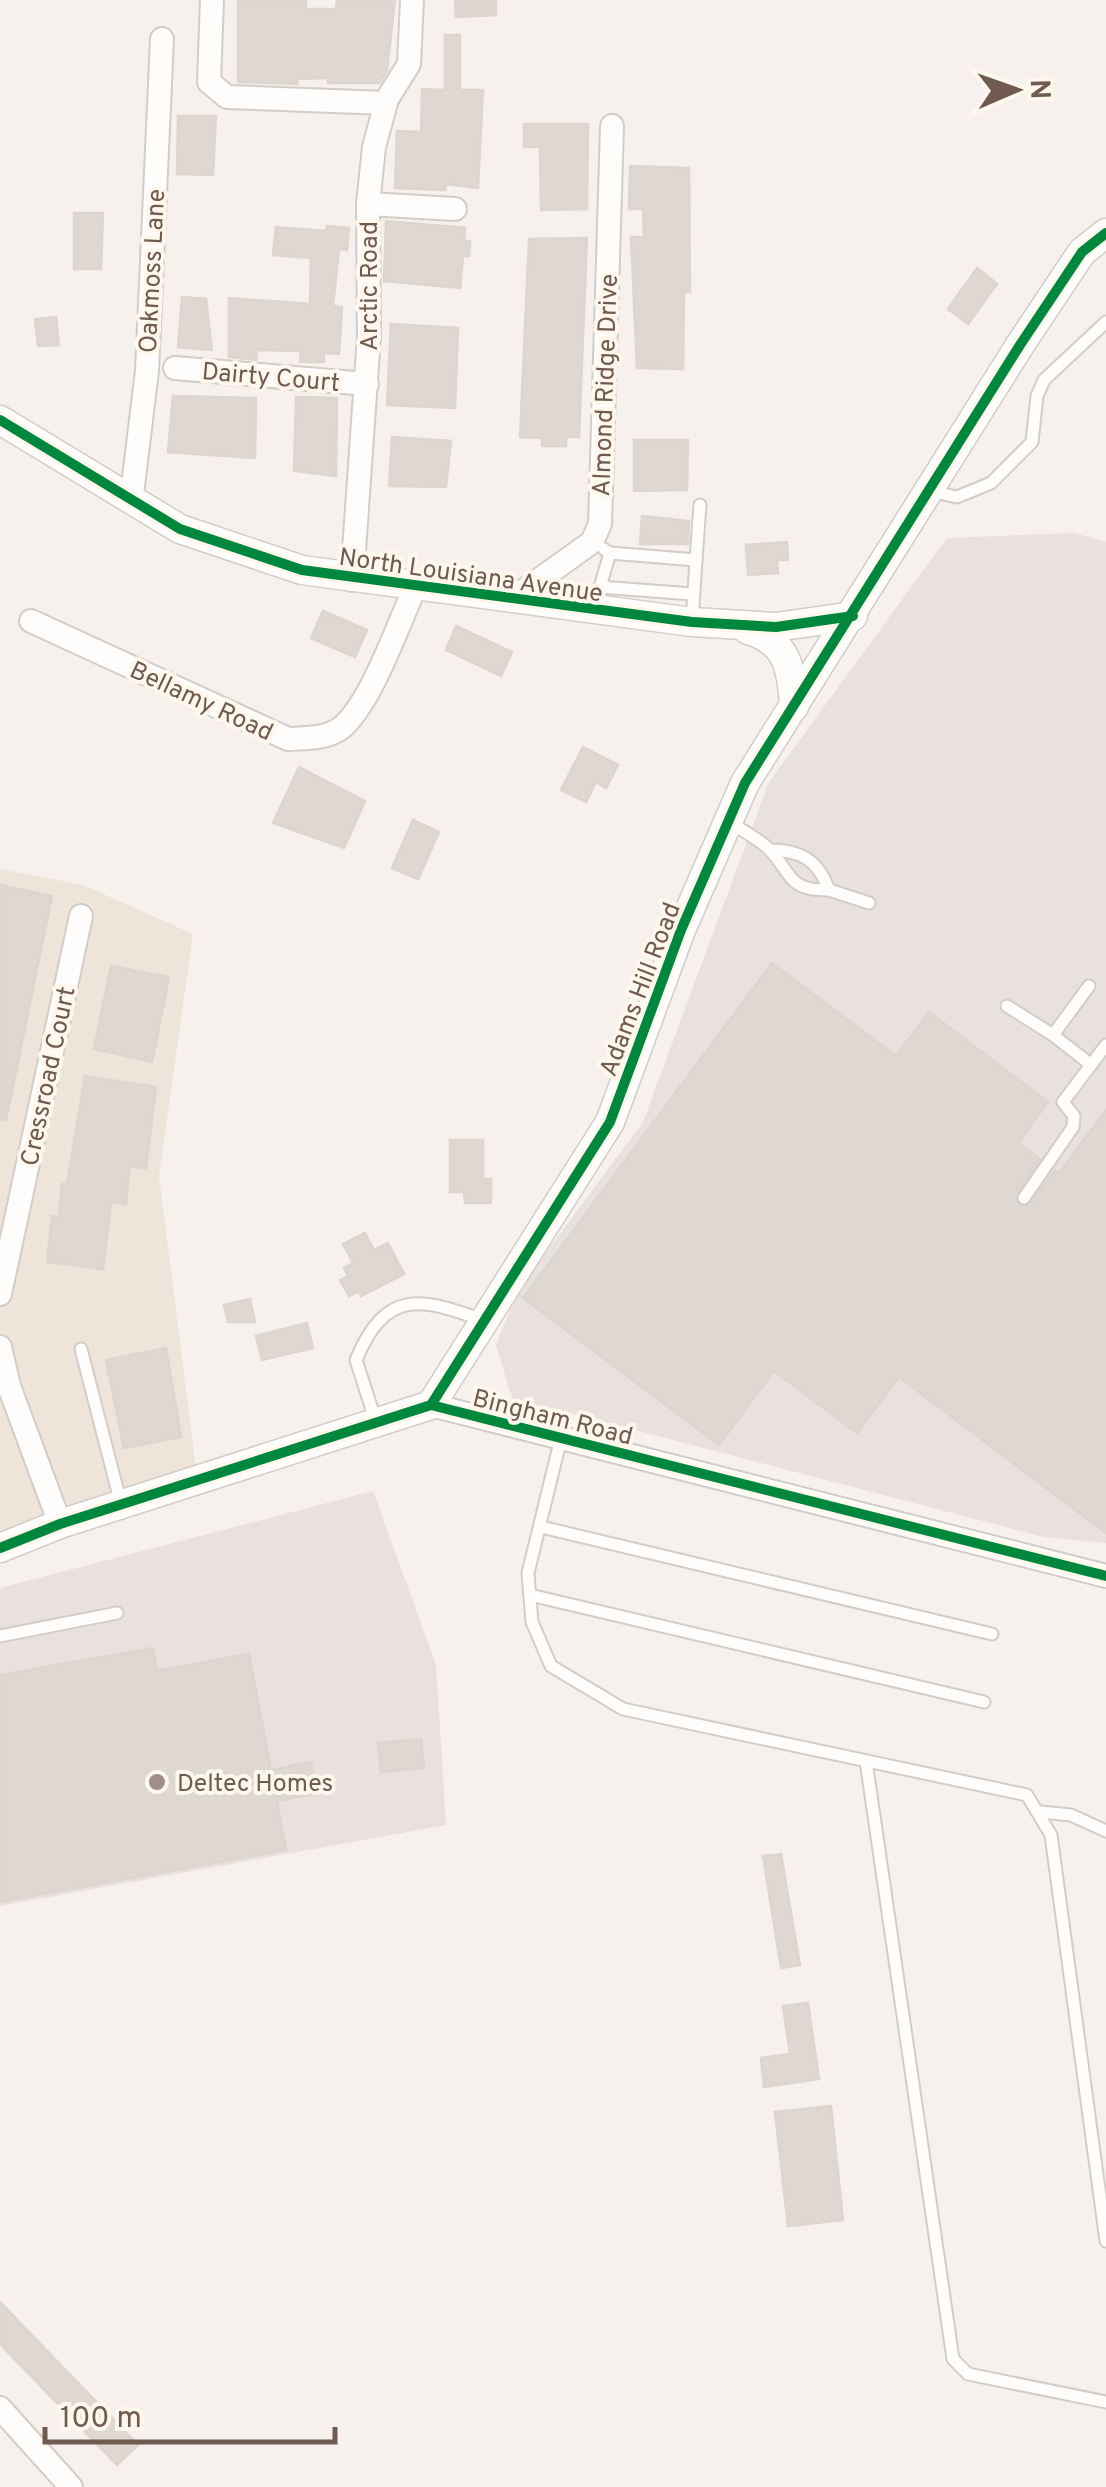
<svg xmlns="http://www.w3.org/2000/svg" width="1106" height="2487" viewBox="0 0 1106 2487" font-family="Overpass,sans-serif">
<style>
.residential{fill:#eee4da}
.industrial{fill:#e8e1dd}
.building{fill:#dfd7d2;stroke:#ded5cf;stroke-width:2.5}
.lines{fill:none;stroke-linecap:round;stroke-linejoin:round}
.service-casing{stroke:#d3cdc7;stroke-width:15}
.minor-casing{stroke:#d3cdc7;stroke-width:26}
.tertiary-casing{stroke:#d3cdc7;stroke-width:31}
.service{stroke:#fefdfc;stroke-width:11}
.minor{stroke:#fefdfc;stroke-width:22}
.tertiary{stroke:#fefdfc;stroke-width:28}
.cycleway-casing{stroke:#fdf7ed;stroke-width:16}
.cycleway{stroke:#00873e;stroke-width:10}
.poi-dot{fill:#a08f86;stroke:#fdf7ed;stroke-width:4}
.labels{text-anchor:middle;stroke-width:8;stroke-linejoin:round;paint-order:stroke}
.street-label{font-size:25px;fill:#715a4f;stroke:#fdf7ed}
.poi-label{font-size:25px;fill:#715a4f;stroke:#fdf7ed;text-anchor:start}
</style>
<rect width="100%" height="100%" fill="#f6f1ec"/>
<!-- residential -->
<path class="residential" d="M0 869 83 885 193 934 159 1176 197 1477 0 1551Z"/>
<!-- industrial -->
<g class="industrial">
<path d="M1074 533 1106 542V1543L1044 1537 512 1398 496 1345 519 1289 643 1122 769 782 947 538Z"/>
<path d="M373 1491 436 1665 446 1825 0 1906V1588Z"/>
</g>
<!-- building -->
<g class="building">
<path d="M238 0H306V9H336L337 0H395L387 71 379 83H328V78L297 79V84L238 82Z"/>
<path d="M455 0H496V15L456 17Z"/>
<path d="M445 35H460V90H483L478 188 446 184 445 190 395 188 397 131 421 132 422 89 445 90Z"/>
<path d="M178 116H216L213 175 177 174Z"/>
<path d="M524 124H588L587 209 541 210 540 147H524Z"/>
<path d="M630 166 689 168 690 292H684L683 369 637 368 631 237H644L643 209H629Z"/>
<path d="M74 213H103L101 269H74Z"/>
<path d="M386 221 465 228 464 241H470L469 256H463L460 288 384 281Z"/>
<path d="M327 226 349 228 347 250 339 249 333 306 342 307 339 354 324 353V362H300L301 351 257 350 256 360 229 357V298L310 304 311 258 273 255 276 227 326 231Z"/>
<path d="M587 238 579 437H566V446H542V438L520 437 529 239Z"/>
<path d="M977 268 997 284 968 324 948 309Z"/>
<path d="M182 297 206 299 212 350 178 347Z"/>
<path d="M56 317 59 345 38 346 35 319Z"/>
<path d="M391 324 458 328 455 408 387 405Z"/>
<path d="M173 396 256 398 255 458 168 452Z"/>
<path d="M296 397 337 398 336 476 294 471Z"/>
<path d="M392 437 451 441 446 487 389 486Z"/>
<path d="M634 440H688L687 490 634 491Z"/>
<path d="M642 516 689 521 688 544H640Z"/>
<path d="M787 542 788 560H777L778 573 748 575 746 545Z"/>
<path d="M323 611 367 630 355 657 311 638Z"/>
<path d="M456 626 512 652 501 676 446 650Z"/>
<path d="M583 747 618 765 606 788 596 782 586 802 561 790Z"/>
<path d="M299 767 365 801 344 848 273 823Z"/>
<path d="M413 820 439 832 418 879 392 868Z"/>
<path d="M0 885 52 896 6 1120 0 1119Z"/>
<path d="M772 963 896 1056 929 1012 1048 1102 1018 1143 1040 1159 1016 1194 1020 1206H1029L1055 1170 1059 1173 1106 1110V1533L899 1377 857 1433 774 1371 719 1445 523 1298Z"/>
<path d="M111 966 169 977 152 1062 94 1049Z"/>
<path d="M85 1076 156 1087 146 1168 130 1166 126 1204 111 1202 103 1269 47 1262 52 1216 59 1217 62 1184H67Z"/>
<path d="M450 1140H483V1179H491V1203H465L464 1192H450Z"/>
<path d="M365 1233 374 1250 388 1243 404 1274 361 1296 359 1291 349 1296 340 1280 348 1276 344 1268 353 1263 343 1244Z"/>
<path d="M250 1299 255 1322H228L224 1305Z"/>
<path d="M307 1323 313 1348 262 1360 256 1336Z"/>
<path d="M166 1348 181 1437 124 1448 106 1360Z"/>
<path d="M153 1648 157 1671 249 1654 271 1770 311 1762 316 1793 277 1801 286 1850 0 1902V1675Z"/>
<path d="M421 1739 424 1768 381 1772 378 1743Z"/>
<path d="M781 1854 800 1965 781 1968 763 1856Z"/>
<path d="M808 2003 819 2079 764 2087 761 2058 790 2054 783 2006Z"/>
<path d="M831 2106 843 2220 788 2226 775 2112Z"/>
<path d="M0 2302 138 2445 117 2465 0 2344Z"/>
</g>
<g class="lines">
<defs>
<g id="service">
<path d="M930 491 957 497 991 483 1032 442 1037 396 1044 380 1106 322"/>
<path d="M610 553 696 560 692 622"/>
<path d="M696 560 700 505"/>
<path d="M600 587 692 594"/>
<path d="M586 607 600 587 610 553 604 549"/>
<path d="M728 821C741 830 757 838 768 848 792 872 786 891 829 890 818 860 801 850 770 850"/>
<path d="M829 890 869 903"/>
<path d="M1007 1006 1053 1035 1089 986"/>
<path d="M1053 1035 1090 1064"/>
<path d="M1024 1198 1073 1127 1074 1116 1063 1102 1106 1045"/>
<path d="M81 1349 121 1504"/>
<path d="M376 1422 356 1360C386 1288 421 1298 483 1320"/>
<path d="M561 1438 528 1573 532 1622 551 1666 623 1709 1027 1795 1051 1835 1106 2241"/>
<path d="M541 1527 992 1634"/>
<path d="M530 1595 984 1702"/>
<path d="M0 1636 117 1613"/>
<path d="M866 1761 953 2359 968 2374 1106 2402"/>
<path d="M1041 1812 1071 1815 1106 1831"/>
</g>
<g id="minor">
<path d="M212 0 209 82 227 97 385 103"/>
<path d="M368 204 455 209"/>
<path d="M175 368 367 384"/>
<path d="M131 502 147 371 162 39"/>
<path d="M352 580 369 336 368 204 374 147 387 99 409 64 412 0"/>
<path d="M511 600 592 542 600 524 612 126"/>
<path d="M31 621 288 739C305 738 327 739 341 728 371 704 398 624 415 588"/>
<path d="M0 1294 81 916"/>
<path d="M0 1347 9 1386 60 1524"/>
<path d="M431 1405 1106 1576"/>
<path d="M0 2408 71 2487"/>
</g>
<g id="tertiary">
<path d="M0 420 180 529 302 570 692 622 776 627 853 616"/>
<path d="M748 630C788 641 792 670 794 707"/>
<path d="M0 1548 60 1524 431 1405 610 1122 681 930 745 783 1020 345 1082 252 1106 233"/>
</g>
</defs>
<!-- service casing -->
<use href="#service" class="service-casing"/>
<!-- minor casing -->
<use href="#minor" class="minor-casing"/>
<!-- tertiary casing -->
<use href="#tertiary" class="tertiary-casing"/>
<!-- service -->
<use href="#service" class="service"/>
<!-- minor -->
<use href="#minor" class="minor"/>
<!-- tertiary -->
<use href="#tertiary" class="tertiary"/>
<defs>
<g id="cycleway">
<path d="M0 420 180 529 302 570 692 622 776 627 853 616"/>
<path d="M431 1405 610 1122 681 930 745 783 1020 345 1082 252 1106 233"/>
<path d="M0 1548 60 1524 431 1405 1106 1576"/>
</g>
</defs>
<!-- cycleway casing -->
<use href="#cycleway" class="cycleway-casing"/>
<!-- cycleway -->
<use href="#cycleway" class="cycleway"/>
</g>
<!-- markers -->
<circle class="poi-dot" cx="157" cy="1782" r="10"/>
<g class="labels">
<!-- street labels -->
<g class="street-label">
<text transform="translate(151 271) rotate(-87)" y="9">Oakmoss Lane</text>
<text transform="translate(368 286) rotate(-90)" y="9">Arctic Road</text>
<text transform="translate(271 376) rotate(5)" y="9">Dairty Court</text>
<text transform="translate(604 385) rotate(-88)" y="9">Almond Ridge Drive</text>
<text transform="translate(471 574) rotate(8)" y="9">North Louisiana Avenue</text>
<text transform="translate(202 700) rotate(25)" y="9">Bellamy Road</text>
<text transform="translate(639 989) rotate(-69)" y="9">Adams Hill Road</text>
<text transform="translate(47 1076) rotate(-78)" y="9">Cressroad Court</text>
<text transform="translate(553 1416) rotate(14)" y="9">Bingham Road</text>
</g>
<!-- poi labels -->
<g class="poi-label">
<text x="177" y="1791">Deltec Homes</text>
</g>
</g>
<!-- north arrow -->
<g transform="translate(1016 90) rotate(88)" stroke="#fdf7ed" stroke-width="8" paint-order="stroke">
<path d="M0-8L18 38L0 25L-18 38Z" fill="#715a4f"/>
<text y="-15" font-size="28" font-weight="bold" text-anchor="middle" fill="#715a4f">N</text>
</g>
<!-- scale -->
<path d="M45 2427v15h290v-15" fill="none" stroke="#715a4f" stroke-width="5"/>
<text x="60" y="2427" font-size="30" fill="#715a4f" stroke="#fdf7ed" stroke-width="8" paint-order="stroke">100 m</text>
</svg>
